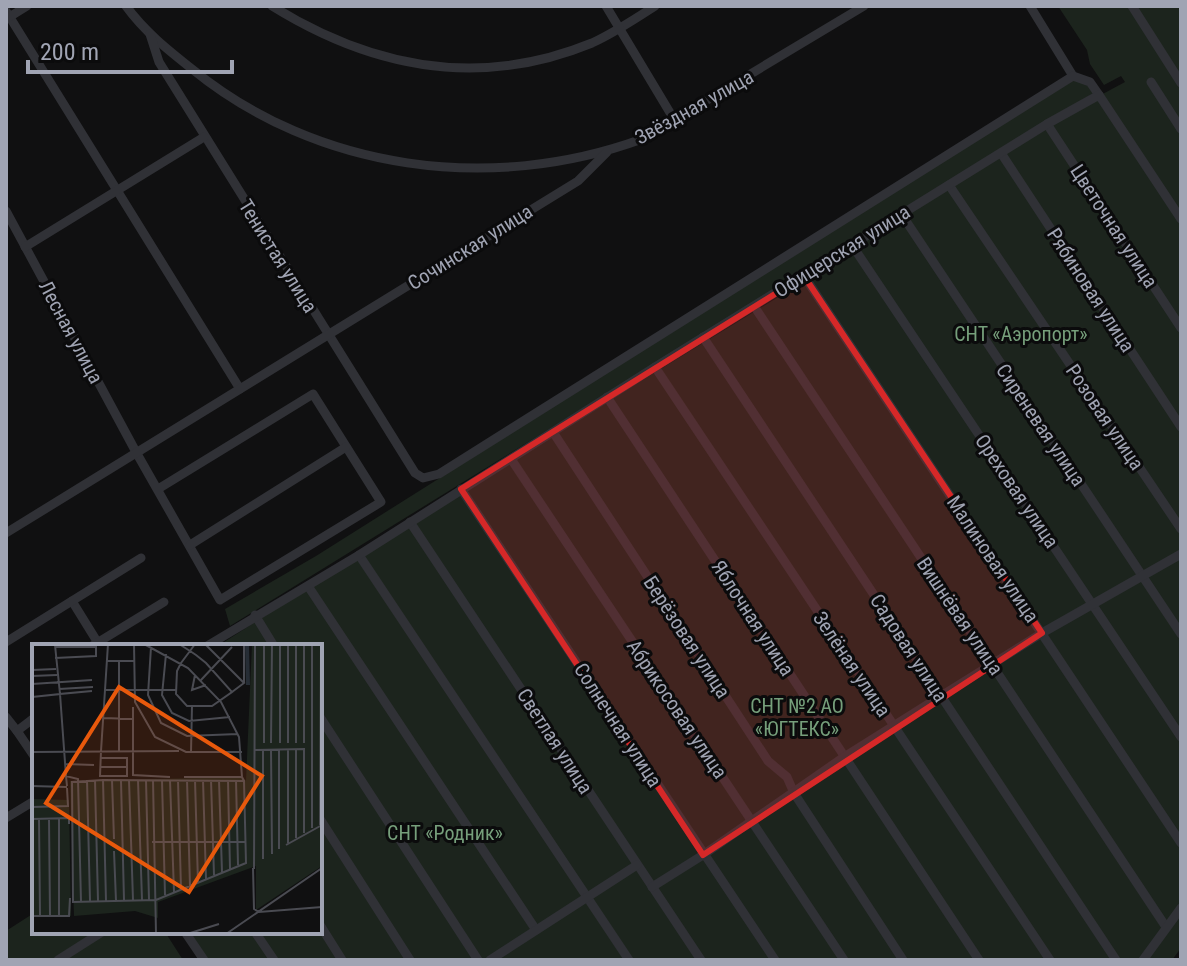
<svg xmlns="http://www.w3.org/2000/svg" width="1187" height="966" viewBox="0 0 1187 966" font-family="'Roboto Condensed',sans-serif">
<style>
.green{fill:#1c241d}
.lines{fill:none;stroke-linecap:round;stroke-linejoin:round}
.minor{stroke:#303136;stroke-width:9}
.marked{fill:#d62828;fill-opacity:0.2;stroke:#d62828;stroke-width:6;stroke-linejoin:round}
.labels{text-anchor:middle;stroke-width:6;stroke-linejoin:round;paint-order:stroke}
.street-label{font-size:20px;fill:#a0a4b3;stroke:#0b0b0c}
.park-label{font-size:20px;fill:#769f7b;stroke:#0b0b0c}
.inset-river{fill:none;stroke:#262d35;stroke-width:4}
.inset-road{fill:none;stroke:#4a4b52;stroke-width:2}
.view{fill:#e8590c;fill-opacity:0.15;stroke:#e8590c;stroke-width:4}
.inset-edge{fill:none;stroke:#a0a4b3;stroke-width:4}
</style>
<rect width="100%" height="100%" fill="#101011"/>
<!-- green -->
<g class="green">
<path d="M1058 6H1181V948L1172 960H204L185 932H320V646H218L410 522 798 285 1047 124 1125 82 1121 76 1104 85 1090 64 1087 50Z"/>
<path d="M1079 75 1095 92 230 626 225 609 316 556Z"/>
<path d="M34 913V932H165L183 960H6V931Z"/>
</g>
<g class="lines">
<!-- minor -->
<g class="minor">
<path d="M126 6C144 31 168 50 192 69 317 171 491 194 642 139L864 6"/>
<path d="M272 6C372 68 480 89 592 43 614 33 635 19 655 6"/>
<path d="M606 6 675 121"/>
<path d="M1030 6 1073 76"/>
<path d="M1132 6 1181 83"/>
<path d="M6 11 240 389"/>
<path d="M6 19 27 6"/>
<path d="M150 34 159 62 415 473 423 478 439 474 1073 76 1090 82 1099 95"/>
<path d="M1151 82 1181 129"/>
<path d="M1047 124 1181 328"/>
<path d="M1001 153 1181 427"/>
<path d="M949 185 1181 529"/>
<path d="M6 211 136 452 220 600 381 502 313 394 158 489"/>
<path d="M902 215 1181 634"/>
<path d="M852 245 1181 737"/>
<path d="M25 247 204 137"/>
<path d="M804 276 1181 843"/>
<path d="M754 306 1166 927"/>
<path d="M703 337 1116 960"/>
<path d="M655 367 1050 960"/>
<path d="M607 397 979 960"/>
<path d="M553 432 768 761 787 777 794 793 903 960"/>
<path d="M511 459 844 960"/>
<path d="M461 489 775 960"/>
<path d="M410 522 701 960"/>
<path d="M6 533 578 181 607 152"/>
<path d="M190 545 346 447"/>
<path d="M359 555 629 960"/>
<path d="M308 586 536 930"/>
<path d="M72 601 98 643"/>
<path d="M255 615 274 646"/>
<path d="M6 642 141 558"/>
<path d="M92 646 164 602"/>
<path d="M207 646 359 555 655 367 1047 124 1099 95 1181 219"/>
<path d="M6 717 17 731"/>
<path d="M320 717 478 960"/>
<path d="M34 718 17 731 34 756"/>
<path d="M6 818 34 801"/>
<path d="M320 819 410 960"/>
<path d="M652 887 703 855 844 757 941 696 1042 633 1181 554"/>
<path d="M320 925 342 960"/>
<path d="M185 932 204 960"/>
<path d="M255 932 274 960"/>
<path d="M58 960 102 932"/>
<path d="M490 960 637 865"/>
<path d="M1143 960 1181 908"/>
</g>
</g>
<!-- marked area -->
<path class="marked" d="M804 276 1042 633 703 855 461 489Z"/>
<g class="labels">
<!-- street labels -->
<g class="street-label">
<text transform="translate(694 107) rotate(-29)" y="7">Звёздная улица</text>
<text transform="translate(1114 226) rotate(57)" y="7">Цветочная улица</text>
<text transform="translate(470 247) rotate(-32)" y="7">Сочинская улица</text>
<text transform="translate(842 251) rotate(-32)" y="7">Офицерская улица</text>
<text transform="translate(278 256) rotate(58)" y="7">Тенистая улица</text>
<text transform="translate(1091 290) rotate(57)" y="7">Рябиновая улица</text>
<text transform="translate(71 332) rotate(62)" y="7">Лесная улица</text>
<text transform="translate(1105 417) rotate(56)" y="7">Розовая улица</text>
<text transform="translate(1041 425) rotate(56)" y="7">Сиреневая улица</text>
<text transform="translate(1017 491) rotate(56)" y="7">Ореховая улица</text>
<text transform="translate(993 559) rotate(56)" y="7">Малиновая улица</text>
<text transform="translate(960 616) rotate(56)" y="7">Вишнёвая улица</text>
<text transform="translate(753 618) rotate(57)" y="7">Яблочная улица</text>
<text transform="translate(687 637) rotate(57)" y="7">Берёзовая улица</text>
<text transform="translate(909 648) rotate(57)" y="7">Садовая улица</text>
<text transform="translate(852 664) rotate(56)" y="7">Зелёная улица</text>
<text transform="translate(677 709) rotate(56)" y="7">Абрикосовая улица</text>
<text transform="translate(618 725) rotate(57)" y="7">Солнечная улица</text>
<text transform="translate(555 741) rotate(57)" y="7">Светлая улица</text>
</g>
<!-- park labels -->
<g class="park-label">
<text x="1021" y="341">СНТ «Аэропорт»</text>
<text x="797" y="713">СНТ №2 АО<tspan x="797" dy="23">«ЮГТЕКС»</tspan></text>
<text x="445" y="840">СНТ «Родник»</text>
</g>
</g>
<!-- overview -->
<g transform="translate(32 644)">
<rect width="290" height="290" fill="#101011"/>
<path d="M220 0H290V222L224 266V222L126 258V274L103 267 42 272 38 137 211 133 214 137ZM0 155 37 156 39 272 0 273Z" fill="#1c241d"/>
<path class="inset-river" d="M215 0 216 41"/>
<path class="inset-road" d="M102 0 103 58 123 93 154 108H210M112 0 156 24 189 58 207 93 210 133M147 0 158 7 164 11 174 19 200 48 180 62H155L144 50 145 27 149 19 158 7 163 0M173 0 212 39 200 48M119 3 116 51 129 79 155 92 206 90M134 10 130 51 140 69 157 77 198 73M23 14 64 12V3H23M75 17H102M0 26 24 25M163 31 160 46 174 41M0 32 25 31M169 36 200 3M212 39V0M0 40 60 36M27 45 61 43M73 46H144M0 53 28 50 23 1M101 63V131L138 133M72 74 101 75M232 99V0M239 99 240 0M248 99V0M256 99V0M264 99V0M272 99V0M239 105 240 210M223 106 272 105V189M247 106V205M0 108 147 107M87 108V17M159 108 160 62M69 114H95V132H68L69 107 76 0M33 120 62 121M69 123H95M34 132 28 50 60 47M152 133H210L212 137M55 136 58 257M63 136 66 257M71 136 212 137 214 219 124 256 41 258 40 138ZM71 136 74 257M80 136 82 195M97 136 101 256M106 136 110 256M114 136 117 256M121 136 124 290M130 136 133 251M138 136 142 248M146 136 149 245M155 136 158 242M163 136 166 239M171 136 174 235M179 136 182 231M187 136 190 228M196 136 198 225M204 136 206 221M89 137 92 256M0 142 35 143M35 142 34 132 46 135 49 258M0 163 36 162 35 144M7 174 8 272M17 174 18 272M27 174V272M0 175 37 174V180M288 181 289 0M280 184V0M264 194V105M120 198H214M256 199V105M254 201 290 181M82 207 84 257M231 215V105M221 224 222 265 227 268 290 263M222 225 223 0M0 272H37L38 254M155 290 187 280M194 290 290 224"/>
<path class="view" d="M87 43 230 132 157 248 14 159Z"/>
<rect width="290" height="290" class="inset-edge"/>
</g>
<!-- border -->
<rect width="1187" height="966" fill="none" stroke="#a0a4b3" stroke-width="16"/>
<!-- scale -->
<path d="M28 60v12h204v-12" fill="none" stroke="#a0a4b3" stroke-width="4"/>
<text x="40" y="60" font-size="24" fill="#a0a4b3" stroke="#0b0b0c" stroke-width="6" paint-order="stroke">200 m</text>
</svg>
